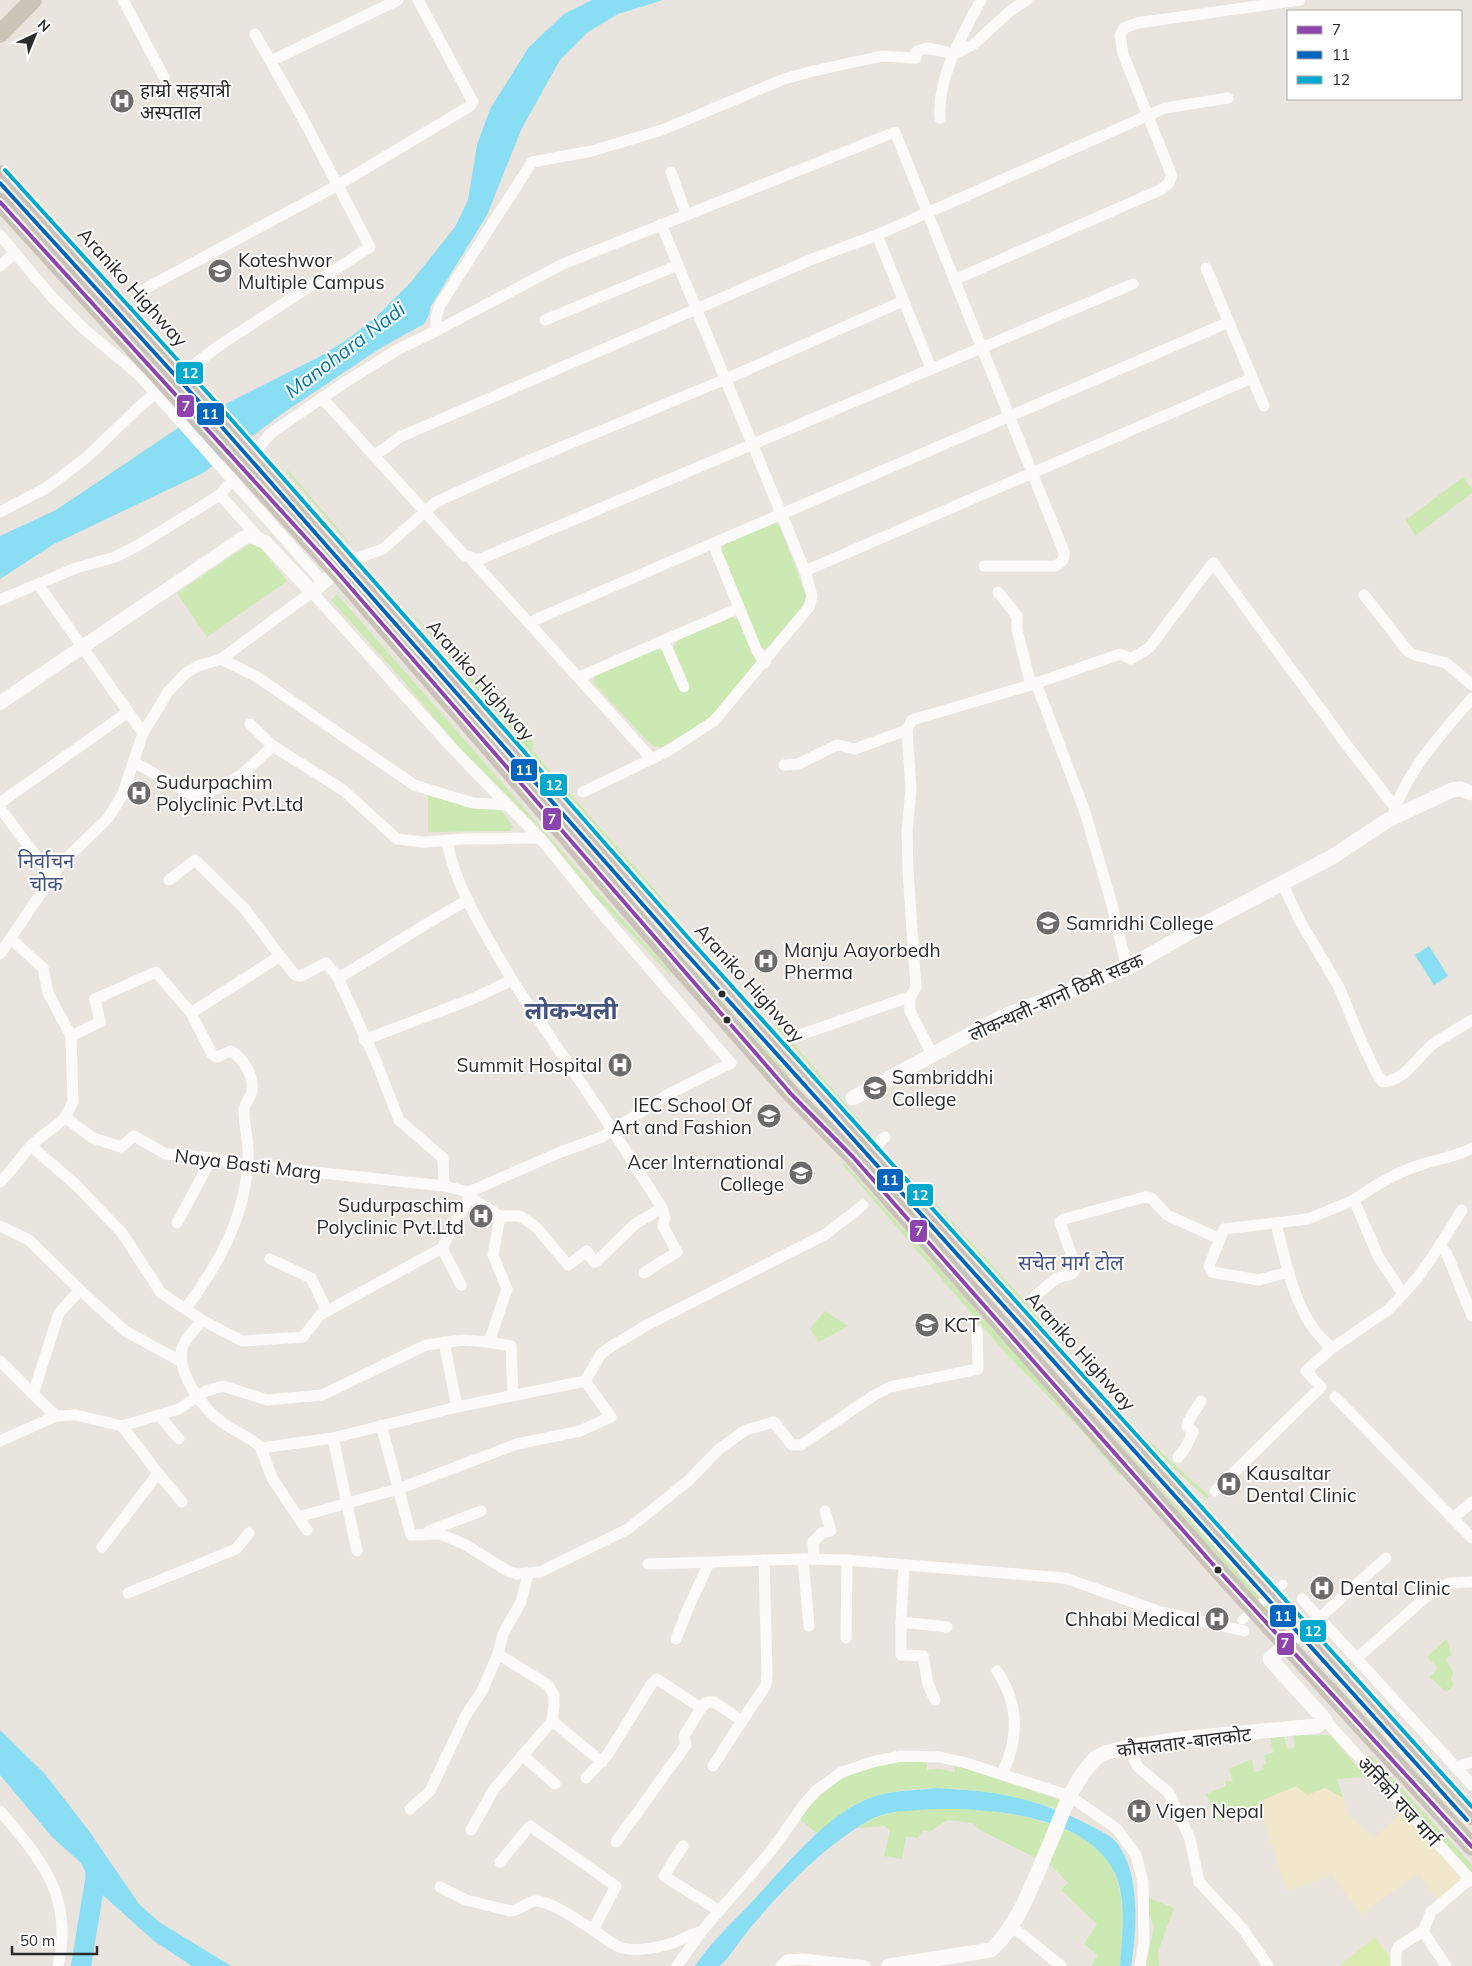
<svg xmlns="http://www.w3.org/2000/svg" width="1472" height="1966" viewBox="0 0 1472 1966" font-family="Mulish,'Noto Sans Devanagari',sans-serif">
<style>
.green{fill:#cce8b3}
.sand{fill:#f1e7ca}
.pitch{fill:#daecb0}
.water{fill:#8adef3}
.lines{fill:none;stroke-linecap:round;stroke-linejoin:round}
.river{stroke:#8adef3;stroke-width:20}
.pedestrian{stroke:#fcfbfa;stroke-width:9}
.minor{stroke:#fcfbfa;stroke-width:11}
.tertiary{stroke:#fcfbfa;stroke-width:14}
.secondary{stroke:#fcfbfa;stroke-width:15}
.primary{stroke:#cbc5b8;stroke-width:18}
.trunk{stroke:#cbc3b9;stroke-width:18}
.bus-1-casing{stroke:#fff;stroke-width:8}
.bus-2-casing{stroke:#fff;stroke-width:8}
.bus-3-casing{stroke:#fff;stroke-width:8}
.bus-1{stroke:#8e44ad;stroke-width:4}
.bus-2{stroke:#0065bd;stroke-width:4}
.bus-3{stroke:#00a9ce;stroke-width:4}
.bus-dot{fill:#2a2a2a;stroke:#fff;stroke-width:2}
.labels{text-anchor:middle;stroke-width:4;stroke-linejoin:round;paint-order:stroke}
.poi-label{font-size:19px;fill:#2a2a2a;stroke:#fff;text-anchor:start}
.street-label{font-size:19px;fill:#2a2a2a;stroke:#fff}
.water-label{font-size:20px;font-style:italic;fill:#0078a8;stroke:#fff}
.neighbourhood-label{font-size:20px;fill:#455380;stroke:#fff}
.district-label{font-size:24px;font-weight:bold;fill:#455380;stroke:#fff}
.line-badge{stroke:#fff;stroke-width:2}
.badge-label{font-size:14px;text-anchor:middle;font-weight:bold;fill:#fff}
</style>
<rect width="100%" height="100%" fill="#eae4de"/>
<!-- green -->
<g class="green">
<path d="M289 471 350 543 349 544 287 473Z"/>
<path d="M1463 477 1472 489V493L1415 536 1406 520Z"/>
<path d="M774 523 779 525 808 600 769 648 764 649 759 646 720 553 724 544Z"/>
<path d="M251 543 259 546 287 581 207 637 177 593Z"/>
<path d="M348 577 791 1073 788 1076Z"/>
<path d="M337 594 594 888 671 972V976L596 897 544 833 459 747 400 677 331 600Z"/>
<path d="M402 602 534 744 532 750 669 906 668 908 559 786Z"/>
<path d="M732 617 739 620 757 661 719 710 701 724 662 747 653 746 648 742 593 682 595 676 657 649 663 651 673 648 678 640Z"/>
<path d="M428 795 471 807 497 809 501 810 513 827 510 831 428 832Z"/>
<path d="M774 1021 867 1129 865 1131 776 1027Z"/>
<path d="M885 1149 1026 1302 1054 1339 1140 1433 1209 1496 1207 1499 1139 1436Z"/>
<path d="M844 1163 1086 1432 1119 1470 1120 1476 1084 1433 1009 1357 842 1164Z"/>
<path d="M908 1205 1025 1339 1276 1615 1274 1617 1265 1609 907 1206Z"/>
<path d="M825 1311 848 1326 819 1342 810 1329Z"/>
<path d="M1447 1639 1451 1655 1445 1659 1453 1672 1451 1680 1454 1685 1446 1692 1430 1677 1438 1668 1427 1657Z"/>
<path d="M1333 1681 1472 1833V1839L1332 1682Z"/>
<path d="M1293 1735H1330L1366 1777 1337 1779 1343 1798 1325 1788 1307 1795 1258 1802 1259 1806 1218 1822 1206 1794 1226 1786 1225 1781 1233 1782 1229 1769 1252 1759 1254 1772 1264 1770 1263 1765 1266 1764 1264 1755 1273 1753 1270 1738 1284 1737 1287 1749 1295 1747Z"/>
<path d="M1371 1755 1472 1865V1876L1369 1756Z"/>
<path d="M899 1761 927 1762V1770L938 1769 955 1772V1765L1063 1801 1059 1809C996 1791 927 1777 864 1800 847 1807 831 1823 818 1835L799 1818C835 1778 847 1772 899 1761Z"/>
<path d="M965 1808C1007 1812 1091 1824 1112 1868 1126 1897 1123 1935 1120 1966H1091L1098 1955 1084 1944 1097 1924 1061 1890 1068 1883 1052 1866 980 1830 973 1823 947 1820 930 1832 923 1830 918 1838 906 1836 902 1859 884 1856 890 1830 885 1826 858 1828C887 1806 930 1809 965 1808Z"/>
<path d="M1149 1898 1174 1908 1158 1952 1159 1966H1146L1154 1926 1147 1908Z"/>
</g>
<!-- sand -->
<path class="sand" d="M1296 1786 1307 1795 1325 1788 1343 1798 1348 1815 1374 1838 1404 1811 1461 1879 1437 1900 1419 1873 1361 1914 1332 1875 1287 1891 1258 1802Z"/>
<!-- pitch -->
<path class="pitch" d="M1375 1937 1391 1959 1390 1966H1339Z"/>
<!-- water -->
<g class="water">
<path d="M592 0H663L618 14 588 32 560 60 522 128 487 215 431 306 429 315 424 324 382 347 283 413 203 473 54 544 0 579V536L56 510 178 428 317 358 348 339 378 315 411 282 455 227 468 200 477 145 490 109 529 47 564 14Z"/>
<path d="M1429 946 1448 976 1434 985 1415 955Z"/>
<path d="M0 1730 45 1774 89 1831 139 1904 159 1922 231 1966H192L154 1941 86 1880 85 1871 81 1863 52 1837 0 1775Z"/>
<path d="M936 1788C995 1791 1035 1797 1089 1825 1100 1831 1113 1836 1120 1847 1140 1880 1137 1929 1131 1966H1120C1122 1936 1128 1892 1111 1866 1078 1812 975 1806 919 1810 903 1811 882 1812 868 1821 823 1847 784 1888 751 1927 740 1940 732 1954 720 1966H695C711 1942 732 1923 751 1903 781 1871 822 1820 861 1802 884 1790 910 1791 936 1788Z"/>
</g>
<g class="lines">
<!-- river -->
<path class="river" d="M81 1966 97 1869"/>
<!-- pedestrian -->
<path class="pedestrian" d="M1242 1620 1283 1584"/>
<!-- minor -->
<g class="minor">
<path d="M123 0 164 77"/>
<path d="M271 61 398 0"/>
<path d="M940 118C937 78 962 35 981 0"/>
<path d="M671 172 686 214"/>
<path d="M661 224 805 571 1252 378"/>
<path d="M0 235 51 296 83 328 139 375 324 583"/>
<path d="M877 235 931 368"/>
<path d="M0 266 15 253"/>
<path d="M1206 268 1264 406"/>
<path d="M954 280 1160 190 1168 184 1172 176 1123 54 1120 35 1124 28 1137 23 1300 0"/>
<path d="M139 292 338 185 470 106 473 102 418 0"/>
<path d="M545 320 678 265"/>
<path d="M436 331 563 264 895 132 1064 552C1065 560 1061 563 1055 566H984"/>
<path d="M322 398 464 555 478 560 1133 284"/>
<path d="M374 456 400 437 810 260 877 235 1165 108 1228 98"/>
<path d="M220 495 258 537"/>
<path d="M0 512 46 488 87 457 142 404 220 345 370 247 302 117 255 34"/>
<path d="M713 544 757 651 765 663"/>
<path d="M471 559 652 759"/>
<path d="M349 561 383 549 436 502 511 468 726 379 903 301"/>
<path d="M38 584 143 733"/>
<path d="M998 592 1017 616V630L1031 685"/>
<path d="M1364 595 1408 651 1415 655 1446 663 1472 685"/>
<path d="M0 600 76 568 115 557 137 546 220 495 271 433 344 383 397 350 436 331V318L440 305 532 162 592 151 662 130 784 79 813 71 882 56 916 58 917 51 927 48 955 54 974 44 1010 11 1027 0"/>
<path d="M530 622 1229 322"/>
<path d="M664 641 684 687"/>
<path d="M221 659 257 677 414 785 473 803 508 805"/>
<path d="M579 677 739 608"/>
<path d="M1036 683 1085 812 1112 905 1127 968"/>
<path d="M250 724 273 746"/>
<path d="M134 762 197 798 240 776 273 746 343 790 397 839 424 842 464 839 540 838"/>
<path d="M784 765 798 764 837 745 855 749 907 730"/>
<path d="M583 792 668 751 714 721 809 607 812 596 805 571"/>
<path d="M0 803 128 712"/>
<path d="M0 808 51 876"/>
<path d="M1393 814C1408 769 1442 733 1472 698"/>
<path d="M447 842C457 892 487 936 512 980"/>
<path d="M1282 883 1300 921 1339 987 1359 1036 1376 1072 1383 1082C1405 1081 1417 1057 1432 1045 1445 1036 1459 1028 1472 1020"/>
<path d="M11 939 43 968 48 993 71 1036 73 1102 65 1117 93 1138 121 1147 134 1136 166 1154 212 1158 248 1165 444 1186 469 1192"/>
<path d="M0 954 60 865 108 818 122 796 143 733 168 692 186 673 198 666 221 659 312 592 452 748 540 838 597 908 731 1063 667 1095 602 1137 558 1153 469 1192V1197L442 1248 320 1315 303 1337 242 1341 202 1320C196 1329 185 1338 182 1348 176 1373 204 1410 223 1423 236 1433 250 1436 261 1448L333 1438 457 1407 585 1381 601 1354 612 1346 647 1325 826 1234 863 1205"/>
<path d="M280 956 295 975 301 976 326 963 338 978C382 953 423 924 468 900"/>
<path d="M338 978 376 1061 399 1120 443 1158 444 1186"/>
<path d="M800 1035 909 997"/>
<path d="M71 1036 100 1022 95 999 156 972 191 1013 280 956 245 909 195 860 169 880"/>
<path d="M364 1040 472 999 512 980 608 1123 662 1208 665 1218 663 1226 677 1252 644 1273"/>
<path d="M932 1054 910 1011C909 1000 910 996 916 988L908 870 907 832 911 789 907 730 912 720 1031 685 1120 654 1131 659 1149 648 1213 563 1349 748 1395 807"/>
<path d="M31 1146 76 1185 122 1233 161 1293 202 1320"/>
<path d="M870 1150 885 1137"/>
<path d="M0 1182C11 1172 20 1157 31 1146 42 1134 55 1129 65 1117"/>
<path d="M469 1197 500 1216H520L536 1227 568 1265 587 1251 594 1262 597 1261 635 1224 662 1208"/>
<path d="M1354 1200C1375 1185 1395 1173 1420 1165 1437 1159 1456 1157 1472 1148"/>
<path d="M177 1223 212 1158"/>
<path d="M1276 1224C1285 1258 1292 1299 1314 1329 1319 1336 1326 1342 1331 1349"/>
<path d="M0 1226 29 1240 80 1290 59 1313 33 1394 56 1416"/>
<path d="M1220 1239 1209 1266 1212 1272 1259 1280 1289 1272"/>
<path d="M1440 1245 1462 1210"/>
<path d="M442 1248 461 1285"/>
<path d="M270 1259 311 1278 327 1311"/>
<path d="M80 1290 125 1331 182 1362"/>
<path d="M1403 1294 1419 1276 1440 1245 1447 1254 1472 1316"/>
<path d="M1035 1296 1057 1278 1072 1274 1076 1268 1060 1222 1064 1219 1145 1197 1151 1198 1167 1215 1220 1239 1224 1229 1308 1219 1354 1200 1378 1256 1403 1294 1389 1309 1331 1349 1306 1371 1321 1387 1215 1491"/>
<path d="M185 1309C219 1265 247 1214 248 1157 249 1141 244 1126 244 1111 244 1105 249 1099 251 1094 256 1078 244 1059 231 1051L217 1057 212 1054 191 1013"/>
<path d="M444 1342 457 1407"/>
<path d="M489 1342 511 1346 513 1396"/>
<path d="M0 1361 33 1394"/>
<path d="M1335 1397 1472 1538"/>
<path d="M159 1415 179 1439"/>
<path d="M381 1425 411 1535 440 1534 464 1544 508 1571 517 1574 540 1572 628 1529 688 1481 719 1449 746 1430 774 1422 792 1445H801L873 1396 890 1387 978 1369 977 1331"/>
<path d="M333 1438 357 1551"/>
<path d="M0 1441 56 1416 76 1415 122 1426 179 1409 206 1391 223 1386 267 1400 322 1395 426 1345 462 1340 489 1342 507 1289 493 1255 500 1216"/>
<path d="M261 1448 272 1478 298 1517"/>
<path d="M1178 1457 1186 1447 1193 1432 1187 1426 1188 1422 1201 1401"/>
<path d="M158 1473 182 1502"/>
<path d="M1453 1518 1472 1502"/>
<path d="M307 1530 298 1517 398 1489 517 1444 580 1431 611 1417 585 1381"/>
<path d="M429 1531 481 1511"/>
<path d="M102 1547 158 1473 122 1426"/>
<path d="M803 1559 809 1626"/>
<path d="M814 1559 813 1542 822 1533 831 1531 825 1511"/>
<path d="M648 1564 803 1559 847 1560 1065 1578 1158 1611 1244 1631"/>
<path d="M904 1566 901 1622 947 1627"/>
<path d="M128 1593 236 1549 249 1533"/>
<path d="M1302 1599 1472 1785"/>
<path d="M901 1622V1655L923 1656 928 1684 935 1700"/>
<path d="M1315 1622 1386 1558"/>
<path d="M846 1638 847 1560"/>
<path d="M676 1639 689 1606 709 1563"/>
<path d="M1356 1659 1434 1590 1450 1583 1472 1582"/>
<path d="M997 1671C1020 1705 1019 1739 1002 1774"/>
<path d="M1325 1720 1472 1881"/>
<path d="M552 1721 602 1762"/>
<path d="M1131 1747 1133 1757 1138 1767 1168 1792 1172 1799 1190 1839 1199 1882 1243 1929 1268 1966"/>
<path d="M522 1755 555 1784"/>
<path d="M713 1766 742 1721"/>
<path d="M1456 1767 1472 1762"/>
<path d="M586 1778 608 1754 652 1683 657 1679 701 1708 707 1702H714L742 1721 766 1685 767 1674 764 1560"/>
<path d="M410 1809 430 1791 466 1715 482 1691 498 1654"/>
<path d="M0 1811C42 1860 74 1897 58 1966"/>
<path d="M471 1830 494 1789 552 1721 554 1705V1695L548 1685 498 1654 503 1634 521 1602 528 1574"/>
<path d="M616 1842 686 1745 684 1736 701 1708"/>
<path d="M683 1846 664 1876 718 1910"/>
<path d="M500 1862 530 1826 616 1886 593 1930C601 1935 610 1943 619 1947 634 1953 665 1947 680 1940 687 1937 693 1933 701 1932"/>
<path d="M440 1887 466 1900 510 1911C521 1910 528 1901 536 1901 553 1902 579 1921 593 1930"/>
<path d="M1011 1927 1023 1935 1061 1966"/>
<path d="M1423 1931 1446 1966"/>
<path d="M677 1966 701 1932 771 1851 805 1803 817 1790 842 1772 872 1762 901 1756 940 1757 966 1763 1070 1796 1117 1829 1136 1855 1143 1882 1144 1942 1140 1966"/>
<path d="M781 1966 787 1960 803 1959 865 1966"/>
<path d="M1396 1966V1953L1398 1947 1423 1931 1431 1912 1470 1879"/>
</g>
<!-- tertiary -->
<path class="tertiary" d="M0 703 243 538 250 536 265 542 312 592 343 566"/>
<!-- secondary -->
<g class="secondary">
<path d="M853 1098 1002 1017 1127 968 1197 928 1332 857 1388 820 1452 790 1461 789 1472 793"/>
<path d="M889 1966 991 1950C1019 1925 1033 1882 1048 1848 1062 1817 1071 1782 1096 1758 1114 1741 1282 1730 1317 1726L1325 1720 1270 1659 1303 1629"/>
</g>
<!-- primary -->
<path class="primary" d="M0 34 33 0"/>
<!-- trunk -->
<g class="trunk">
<path d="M0 174C198 384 383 604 575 820 872 1153 1175 1483 1472 1816"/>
<path d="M0 202 337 572 678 966 792 1095 853 1157 1218 1570 1472 1847"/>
</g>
<defs>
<path id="bus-1" d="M0 202 337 572 792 1095 853 1157 1218 1570 1472 1847"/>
<path id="bus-2" d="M0 183 214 418 682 949 1467 1820"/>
<path id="bus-3" d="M5 170 223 410 691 941 1472 1807"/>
</defs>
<!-- bus-1 casing -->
<use href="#bus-1" class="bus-1-casing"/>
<!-- bus-2 casing -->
<use href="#bus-2" class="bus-2-casing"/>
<!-- bus-3 casing -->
<use href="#bus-3" class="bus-3-casing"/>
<!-- bus-1 -->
<use href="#bus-1" class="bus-1"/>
<!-- bus-2 -->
<use href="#bus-2" class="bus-2"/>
<!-- bus-3 -->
<use href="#bus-3" class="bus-3"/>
</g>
<!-- icons -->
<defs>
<symbol id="hospital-disc" viewBox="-11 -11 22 22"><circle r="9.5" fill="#6d6b69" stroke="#fff"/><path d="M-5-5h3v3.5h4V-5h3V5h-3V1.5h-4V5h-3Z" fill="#fff"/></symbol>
<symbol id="university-disc" viewBox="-11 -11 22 22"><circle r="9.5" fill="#6d6b69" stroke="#fff"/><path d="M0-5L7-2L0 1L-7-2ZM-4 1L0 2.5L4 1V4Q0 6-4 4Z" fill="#fff"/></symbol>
</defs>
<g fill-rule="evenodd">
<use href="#hospital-disc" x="108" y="87" width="28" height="28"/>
<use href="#university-disc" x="206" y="257" width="28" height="28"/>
<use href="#hospital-disc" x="125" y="779" width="28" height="28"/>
<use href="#university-disc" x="1034" y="909" width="28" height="28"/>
<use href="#hospital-disc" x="752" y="947" width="28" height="28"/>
<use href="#hospital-disc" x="606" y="1051" width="28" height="28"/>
<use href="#university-disc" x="861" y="1074" width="28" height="28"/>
<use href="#university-disc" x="755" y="1102" width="28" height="28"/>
<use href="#university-disc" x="787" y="1159" width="28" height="28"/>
<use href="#hospital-disc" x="467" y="1202" width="28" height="28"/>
<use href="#university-disc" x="913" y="1311" width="28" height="28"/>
<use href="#hospital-disc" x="1215" y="1470" width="28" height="28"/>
<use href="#hospital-disc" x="1308" y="1574" width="28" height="28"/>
<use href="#hospital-disc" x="1203" y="1605" width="28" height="28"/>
<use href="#hospital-disc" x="1125" y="1797" width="28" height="28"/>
</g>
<!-- markers -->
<g class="bus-dot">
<circle cx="722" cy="994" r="4.5"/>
<circle cx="727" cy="1020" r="4.5"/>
<circle cx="1218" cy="1570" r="4.5"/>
</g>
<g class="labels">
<!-- poi labels -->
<g class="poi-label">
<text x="140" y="97">हाम्रो सहयात्री<tspan x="140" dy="22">अस्पताल</tspan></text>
<text x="238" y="267">Koteshwor<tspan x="238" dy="22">Multiple Campus</tspan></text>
<text x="156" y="789">Sudurpachim<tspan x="156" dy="22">Polyclinic Pvt.Ltd</tspan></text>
<text x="1066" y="930">Samridhi College</text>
<text x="784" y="957">Manju Aayorbedh<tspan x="784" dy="22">Pherma</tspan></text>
<text x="602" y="1072" text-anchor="end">Summit Hospital</text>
<text x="892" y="1084">Sambriddhi<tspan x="892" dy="22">College</tspan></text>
<text x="752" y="1112" text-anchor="end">IEC School Of<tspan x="752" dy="22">Art and Fashion</tspan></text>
<text x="784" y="1169" text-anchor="end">Acer International<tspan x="784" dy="22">College</tspan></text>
<text x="464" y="1212" text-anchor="end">Sudurpaschim<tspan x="464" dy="22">Polyclinic Pvt.Ltd</tspan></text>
<text x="944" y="1332">KCT</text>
<text x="1246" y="1480">Kausaltar<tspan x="1246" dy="22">Dental Clinic</tspan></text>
<text x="1340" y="1595">Dental Clinic</text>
<text x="1200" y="1626" text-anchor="end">Chhabi Medical</text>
<text x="1156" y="1818">Vigen Nepal</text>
</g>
<!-- street labels -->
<g class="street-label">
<text transform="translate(133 287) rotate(48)" y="7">Araniko Highway</text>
<text transform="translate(481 680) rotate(49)" y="7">Araniko Highway</text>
<text transform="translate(750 983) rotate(48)" y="7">Araniko Highway</text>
<text transform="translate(1056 997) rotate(-24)" y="7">लोकन्थली-सानो ठिमी सडक</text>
<text transform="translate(248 1164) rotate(7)" y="7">Naya Basti Marg</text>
<text transform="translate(1081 1351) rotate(48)" y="7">Araniko Highway</text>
<text transform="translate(1184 1742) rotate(-7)" y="7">कौसलतार-बालकोट</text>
<text transform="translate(1399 1801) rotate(48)" y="7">अर्निको राज मार्ग</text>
</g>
<!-- water labels -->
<g class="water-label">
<text transform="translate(345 350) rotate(-37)" y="7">Manohara Nadi</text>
</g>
<!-- neighbourhood labels -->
<g class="neighbourhood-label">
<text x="46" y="868">निर्वाचन<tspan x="46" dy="23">चोक</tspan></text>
<text x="1071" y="1270">सचेत मार्ग टोल</text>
</g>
<!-- district labels -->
<g class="district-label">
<text x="571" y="1019">लोकन्थली</text>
</g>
</g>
<g class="line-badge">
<rect x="175" y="361" width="29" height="24" rx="5" fill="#00a9ce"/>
<rect x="176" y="394" width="19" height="24" rx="5" fill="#8e44ad"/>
<rect x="196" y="402" width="29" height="24" rx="5" fill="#0065bd"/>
<rect x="510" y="758" width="28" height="24" rx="5" fill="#0065bd"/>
<rect x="539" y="773" width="29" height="24" rx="5" fill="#00a9ce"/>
<rect x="542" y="807" width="20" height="24" rx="5" fill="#8e44ad"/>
<rect x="876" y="1168" width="28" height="24" rx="5" fill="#0065bd"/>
<rect x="906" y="1183" width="28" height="24" rx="5" fill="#00a9ce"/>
<rect x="909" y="1219" width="19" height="24" rx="5" fill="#8e44ad"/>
<rect x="1269" y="1604" width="28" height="24" rx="5" fill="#0065bd"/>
<rect x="1299" y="1619" width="28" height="24" rx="5" fill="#00a9ce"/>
<rect x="1276" y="1632" width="19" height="24" rx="5" fill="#8e44ad"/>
</g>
<g class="badge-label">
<text x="190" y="378">12</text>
<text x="186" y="411">7</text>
<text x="210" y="419">11</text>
<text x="524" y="775">11</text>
<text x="554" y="790">12</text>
<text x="552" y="824">7</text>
<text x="890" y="1185">11</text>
<text x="920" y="1200">12</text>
<text x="919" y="1236">7</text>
<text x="1283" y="1621">11</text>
<text x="1313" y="1636">12</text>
<text x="1285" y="1648">7</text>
</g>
<!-- legend -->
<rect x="1287" y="10" width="175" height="90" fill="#ffffff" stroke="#aaaaaa"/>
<rect x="1297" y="26" width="25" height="8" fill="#8e44ad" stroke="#aaaaaa"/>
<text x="1332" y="35" font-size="15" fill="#2a2a2a">7</text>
<rect x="1297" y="51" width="25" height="8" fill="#0065bd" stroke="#aaaaaa"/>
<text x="1332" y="60" font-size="15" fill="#2a2a2a">11</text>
<rect x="1297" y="76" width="25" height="8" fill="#00a9ce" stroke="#aaaaaa"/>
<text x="1332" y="85" font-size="15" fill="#2a2a2a">12</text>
<!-- north arrow -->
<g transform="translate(35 35) rotate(44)" stroke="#ffffff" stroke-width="4" paint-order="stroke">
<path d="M0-4L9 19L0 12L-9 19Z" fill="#2a2a2a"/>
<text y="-8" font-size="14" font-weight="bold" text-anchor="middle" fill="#2a2a2a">N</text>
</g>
<!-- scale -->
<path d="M12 1946v8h85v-8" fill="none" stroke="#2a2a2a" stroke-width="2.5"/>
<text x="20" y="1946" font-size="15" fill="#2a2a2a" stroke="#ffffff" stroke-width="4" paint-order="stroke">50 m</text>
</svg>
